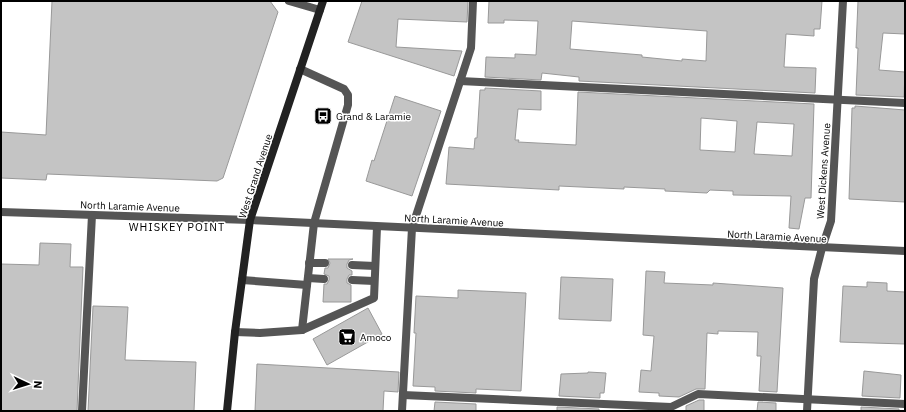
<svg xmlns="http://www.w3.org/2000/svg" width="906" height="412" viewBox="0 0 906 412" font-family="'IBM Plex Sans',sans-serif">
<style>
.building{fill:#c4c4c4;stroke:#999;fill-rule:evenodd}
.lines{fill:none;stroke-linecap:round;stroke-linejoin:round}
.service{stroke:#555;stroke-width:8}
.minor{stroke:#555;stroke-width:8}
.tertiary{stroke:#555;stroke-width:8}
.secondary{stroke:#222;stroke-width:8}
.labels{text-anchor:middle;stroke-width:3;stroke-linejoin:round;paint-order:stroke}
.poi-label{font-size:10px;fill:#000;stroke:#fff;text-anchor:start}
.street-label{font-size:10px;fill:#000;stroke:#fff}
.neighbourhood-label{font-size:11px;letter-spacing:1px;fill:#000;stroke:#fff}
</style>
<rect width="100%" height="100%" fill="#fff"/>
<!-- building -->
<g class="building">
<path d="M52 1H270L278 12 223 178 217 181 47 174 46 180 1 178V132L46 135Z"/>
<path d="M362 1H468L467 22 398 19 396 47 462 51 454 76 348 42Z"/>
<path d="M489 1H822L820 29H814V36L786 34 784 67 816 68 815 93 579 81V77L542 73 541 80 485 77 486 57 515 58V54L536 55 538 21 504 20V23H488ZM572 21 707 31 706 61 682 59V61L642 57V55L570 49Z"/>
<path d="M858 1H905V34L883 33 879 70 905 72 904 97 856 95 858 48H856Z"/>
<path d="M485 88 541 91V110L518 109 515 140H519L518 142 576 145 578 92 814 104 811 198H805L799 229 789 228 791 196 733 195V191L710 190 707 193 665 191V189L624 187V189L559 186V190L446 184 449 147 474 149 475 138H477L480 90H485ZM701 118 737 121 735 152 700 150ZM757 122 794 124 792 156 754 154Z"/>
<path d="M395 96 441 111 412 196 366 181 372 160 374 161Z"/>
<path d="M855 106 905 110V202L849 199 852 108H855Z"/>
<path d="M40 243 71 244 70 267H83L77 411H1V264L39 265Z"/>
<path d="M328 259H353L349 260 347 264V268L352 271V275H349L347 279V283L351 285V302H323L324 284H327L329 280V276L324 274 325 268H328L330 263Z"/>
<path d="M646 271 665 272 664 283 713 285V283L783 288 777 392 759 391 761 356H757L758 332 718 331V334L707 333 705 389H696L679 397 659 396V393L639 392 641 370 651 371 654 336 643 335Z"/>
<path d="M561 277 613 279 611 321 559 319Z"/>
<path d="M867 282 887 283V291L905 292V344L840 342 843 286 867 287Z"/>
<path d="M458 290 526 293 521 391 476 389V393L435 391V387L413 386 416 333H414L416 296 458 298Z"/>
<path d="M93 306 128 307 125 360 196 362 194 411H88Z"/>
<path d="M368 308 382 334 327 365 313 339Z"/>
<path d="M257 364 399 372 398 392 384 391 383 411H255Z"/>
<path d="M864 371 901 375 900 398 862 396Z"/>
<path d="M588 372 606 373 604 393H600V398L559 396 561 374 588 373Z"/>
<path d="M699 400H704V411H686V406Z"/>
<path d="M435 402 476 404V411H434Z"/>
<path d="M758 402 776 403V411H757Z"/>
<path d="M557 407 599 409V411H557Z"/>
<path d="M861 407 899 409V411H861Z"/>
</g>
<g class="lines">
<!-- service -->
<g class="service">
<path d="M289 1 320 10"/>
<path d="M300 69 344 89 348 95V105L314 223 302 330"/>
<path d="M460 81 905 103"/>
<path d="M309 263H325"/>
<path d="M352 265 375 266"/>
<path d="M308 278 324 279"/>
<path d="M242 280 307 285"/>
<path d="M352 280 374 281"/>
<path d="M235 332 260 333 302 330 374 298 377 227"/>
<path d="M403 395 671 407 698 394 905 404"/>
<path d="M82 411 92 215"/>
<path d="M402 411 412 228 471 48 473 1"/>
</g>
<!-- minor -->
<path class="minor" d="M807 411 814 279 822 248 831 221 843 1"/>
<!-- tertiary -->
<path class="tertiary" d="M1 212 250 220 905 251"/>
<!-- secondary -->
<path class="secondary" d="M227 411 235 332 250 220 323 1"/>
</g>
<!-- icons -->
<defs>
<symbol id="bus-square" viewBox="-11 -11 22 22"><rect x="-9" y="-9" width="18" height="18" rx="4" fill="#000" stroke="#fff"/><path d="M-5-6H5V4H4V6H2V4H-2V6H-4V4H-5ZM-3.5-4V0h7V-4ZM-3.5 1.2v1.5H-2V1.2ZM2 1.2v1.5H3.5V1.2Z" fill="#fff"/></symbol>
<symbol id="supermarket-square" viewBox="-11 -11 22 22"><rect x="-9" y="-9" width="18" height="18" rx="4" fill="#000" stroke="#fff"/><path d="M-6-5.5h2.5l.6 2H6L4.5 2H-2.5L-4.4-4H-6ZM-1.5 3.2a1.3 1.3 0 1 0 .1 0ZM3 3.2a1.3 1.3 0 1 0 .1 0Z" fill="#fff"/></symbol>
</defs>
<g fill-rule="evenodd">
<use href="#bus-square" x="313" y="106" width="20" height="20"/>
<use href="#supermarket-square" x="337" y="327" width="20" height="20"/>
</g>
<g class="labels">
<!-- poi labels -->
<g class="poi-label">
<text x="336" y="120">Grand &amp; Laramie</text>
<text x="360" y="341">Amoco</text>
</g>
<!-- street labels -->
<g class="street-label">
<text transform="translate(823 171) rotate(-86)" y="4">West Dickens Avenue</text>
<text transform="translate(255 176) rotate(-72)" y="4">West Grand Avenue</text>
<text transform="translate(130 206) rotate(2)" y="4">North Laramie Avenue</text>
<text transform="translate(454 220) rotate(3)" y="4">North Laramie Avenue</text>
<text transform="translate(777 236) rotate(3)" y="4">North Laramie Avenue</text>
</g>
<!-- neighbourhood labels -->
<g class="neighbourhood-label">
<text x="177" y="231">WHISKEY POINT</text>
</g>
</g>
<!-- border -->
<rect width="906" height="412" fill="none" stroke="#000000" stroke-width="4"/>
<!-- north arrow -->
<g transform="translate(28 384) rotate(94)" stroke="#ffffff" stroke-width="3" paint-order="stroke">
<path d="M0-3L7 15L0 10L-7 15Z" fill="#000000"/>
<text y="-6" font-size="11" font-weight="bold" text-anchor="middle" fill="#000000">N</text>
</g>
</svg>
